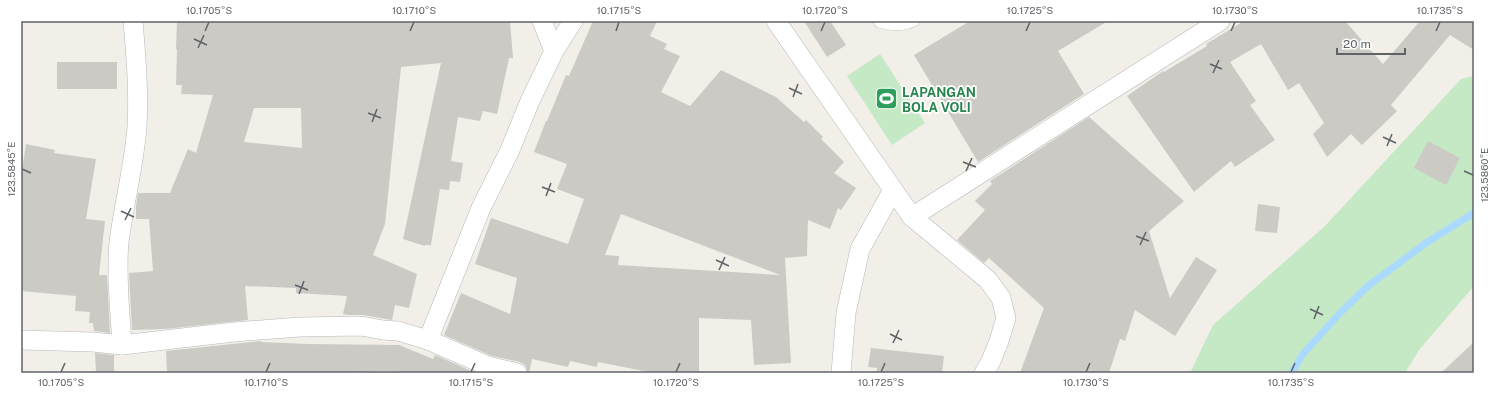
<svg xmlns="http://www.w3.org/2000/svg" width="1495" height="394" viewBox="0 0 1495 394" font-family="'Public Sans',sans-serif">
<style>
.green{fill:#c5e8c5}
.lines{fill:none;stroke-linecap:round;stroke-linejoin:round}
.stream{stroke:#aadaff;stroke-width:7}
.building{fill:#cccac5;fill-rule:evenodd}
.service-casing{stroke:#b5b8bc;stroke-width:10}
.minor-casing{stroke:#b5b8bc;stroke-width:20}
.service{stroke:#fff;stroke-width:9}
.minor{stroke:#fff;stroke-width:19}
.ticks{fill:none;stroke:#5f6368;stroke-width:1.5}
.labels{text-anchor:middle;stroke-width:3.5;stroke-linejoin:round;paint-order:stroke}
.leisure-label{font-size:13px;font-weight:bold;fill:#27864d;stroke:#fff;text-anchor:start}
.neatline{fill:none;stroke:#5f6368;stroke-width:1.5}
.ticks-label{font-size:10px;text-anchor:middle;fill:#5f6368}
</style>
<rect width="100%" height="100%" fill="#f1efe8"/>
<!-- green -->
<g class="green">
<path d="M880 54 925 123 892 145 847 76Z"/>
<path d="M1474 76V286L1419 350 1405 373H1190L1213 325 1325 226 1461 79Z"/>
</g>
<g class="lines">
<!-- stream -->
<path class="stream" d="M1291 373 1303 354 1339 314 1368 286 1426 243 1474 213"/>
</g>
<!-- building -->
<g class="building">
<path d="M177 21H510L513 58H509L497 114 483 111 480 121 458 117 451 161 463 163 460 182 450 181 449 190 440 189 431 245H425V246L403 239 441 63 401 67 385 224 373 255 417 274 409 308 395 305 392 320 363 315H348L343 314 347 296 296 293V288L245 286 248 320 165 329 132 330 129 273 153 271 149 219H136V206L138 193H170L188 149 196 153 213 95 181 94 182 85H176L177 49H176ZM254 108H301L302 148 244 142Z"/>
<path d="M593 21H657L650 36 667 44 664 49 680 56 661 92 690 106 721 70 776 97 804 122 806 120 823 137 821 139 844 162 834 173 856 188 841 210 838 208 830 229 808 220 807 256 785 258 791 363 754 365 751 320 699 318V373H654L598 362 597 367 570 361 568 367 532 359 529 373H528L525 365 520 362 492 356 444 335 461 293 510 314 517 278 475 264 491 218 568 244 584 199 557 189 567 164 534 152 546 121H547L566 75 569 76ZM621 214 780 275 618 265 619 256 605 255Z"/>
<path d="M804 21H830L846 45 827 57Z"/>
<path d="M970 21H1108L1058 51 1084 94 978 162 914 55Z"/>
<path d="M1244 21H1345L1383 64 1420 21H1474V50L1450 35 1391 105 1397 111 1362 145 1351 134 1327 157 1313 134 1324 123 1299 83 1288 90 1261 44 1230 62 1256 101 1250 105 1275 140 1235 167 1231 161 1194 192 1127 96 1163 71 1164 72 1207 46 1206 44Z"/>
<rect x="57" y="62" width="60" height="27"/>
<path d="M1089 117 1184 201 1149 231 1170 298 1196 257 1217 270 1175 336 1135 310 1125 341 1120 339 1109 373H1020L1044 308 989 258 984 263 957 240 985 210 975 201 992 184 990 181Z"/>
<path d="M1428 141 1460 158 1446 185 1414 168Z"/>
<path d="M26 144 55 150 54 153 96 159 86 219 105 221 99 275H107L110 333 94 331 93 323H89L90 312 75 311 76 296 21 291V176Z"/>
<path d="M1258 204 1280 207 1277 233 1255 231Z"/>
<path d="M261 341V342L308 344 399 345 433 359 435 355 476 373H397L398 371 337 372V373H167L166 351Z"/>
<path d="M1474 342V373H1441Z"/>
<path d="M871 348 944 356 942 373H876L877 368 868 367Z"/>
<path d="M95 353 114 355V373H96Z"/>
</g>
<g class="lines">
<defs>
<path id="service" d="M878 21 879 23C892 26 903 28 915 21"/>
<g id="minor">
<path d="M542 21 554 51"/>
<path d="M776 21 912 217 988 280 1001 298 1006 318 999 341 991 361 984 373"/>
<path d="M912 217 1220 21"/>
<path d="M21 340 93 342 122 345 234 332 300 327 361 326 383 330 398 331 428 340 488 366 517 373"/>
<path d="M428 340 481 208 510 150 530 101 554 51 573 21"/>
<path d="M122 345C120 311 116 276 119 242 124 203 134 166 137 127 139 92 136 56 133 21"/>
<path d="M841 373 846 313 860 249 893 190"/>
</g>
</defs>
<!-- service casing -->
<use href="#service" class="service-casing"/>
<!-- minor casing -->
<use href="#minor" class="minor-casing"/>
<!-- service -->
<use href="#service" class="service"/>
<!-- minor -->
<use href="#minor" class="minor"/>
</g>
<!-- ticks -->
<path class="ticks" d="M205 31 209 22M410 31 414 22M616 31 619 22M821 31 825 22M1026 31 1030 22M1231 31 1235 22M1436 31 1440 22M194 39 207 45M198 48 204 35M1210 64 1222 69M1213 73 1219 60M789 88 802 94M793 97 798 84M368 113 381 118M372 122 377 109M1383 137 1396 143M1387 146 1392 134M963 162 976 167M22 169 31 173M966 171 972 158M1464 171 1473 175M542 187 555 192M546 196 551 183M121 211 134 217M125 220 131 208M1136 236 1149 241M1140 245 1146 232M716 260 729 266M719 270 725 257M295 285 308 290M299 294 304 281M1310 309 1323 315M1314 319 1319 306M890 334 902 340M893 343 899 330M61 372 65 363M266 372 270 363M471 372 475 363M676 372 680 363M881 372 885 363M1086 372 1090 363M1291 372 1295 363"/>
<!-- icons -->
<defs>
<symbol id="stadium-square" viewBox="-11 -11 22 22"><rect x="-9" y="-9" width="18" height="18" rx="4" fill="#2e9e5b" stroke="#fff"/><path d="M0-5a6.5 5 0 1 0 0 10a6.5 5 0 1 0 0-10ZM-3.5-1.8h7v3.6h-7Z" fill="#fff"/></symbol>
</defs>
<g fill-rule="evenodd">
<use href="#stadium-square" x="874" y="86" width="25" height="25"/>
</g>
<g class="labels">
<!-- leisure labels -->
<g class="leisure-label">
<text x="902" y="97">LAPANGAN<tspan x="902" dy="15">BOLA VOLI</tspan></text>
</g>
</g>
<!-- border -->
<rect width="1495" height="394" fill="none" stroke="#ffffff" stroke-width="44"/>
<!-- scale -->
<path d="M1337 48v6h68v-6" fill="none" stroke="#5f6368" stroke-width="2"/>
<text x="1343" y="48" font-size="12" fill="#5f6368" stroke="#ffffff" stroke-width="3" paint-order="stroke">20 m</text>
<rect x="22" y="22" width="1451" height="350" class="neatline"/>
<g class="ticks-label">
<text x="209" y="14">10.1705°S</text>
<text x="414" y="14">10.1710°S</text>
<text x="619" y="14">10.1715°S</text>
<text x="825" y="14">10.1720°S</text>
<text x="1030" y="14">10.1725°S</text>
<text x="1235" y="14">10.1730°S</text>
<text x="1440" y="14">10.1735°S</text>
<text transform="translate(11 169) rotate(-90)" y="4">123.5845°E</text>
<text transform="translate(1484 175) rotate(-90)" y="4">123.5860°E</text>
<text x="61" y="386">10.1705°S</text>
<text x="266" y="386">10.1710°S</text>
<text x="471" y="386">10.1715°S</text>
<text x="676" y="386">10.1720°S</text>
<text x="881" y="386">10.1725°S</text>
<text x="1086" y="386">10.1730°S</text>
<text x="1291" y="386">10.1735°S</text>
</g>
</svg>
